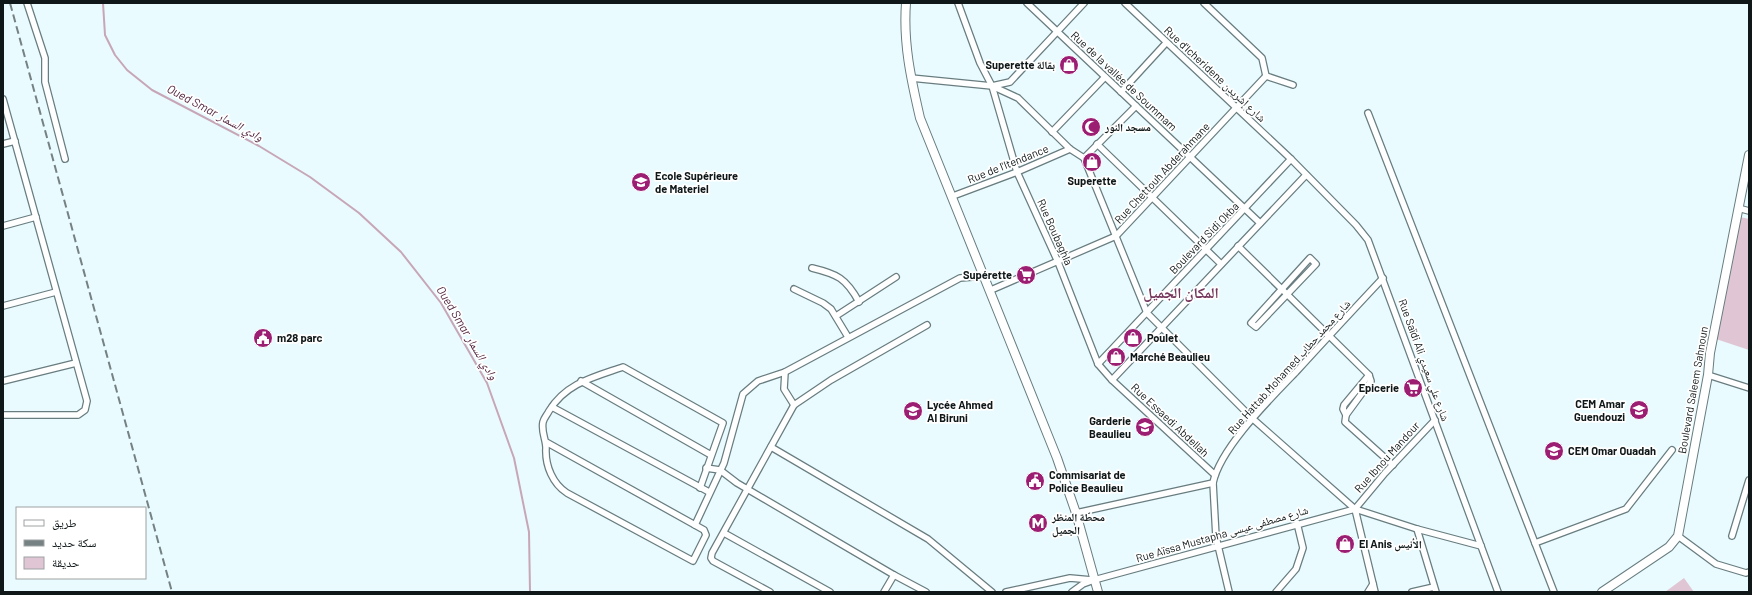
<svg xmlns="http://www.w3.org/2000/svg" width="1752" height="595" viewBox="0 0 1752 595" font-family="Barlow,'Noto Naskh Arabic',sans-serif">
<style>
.green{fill:#e0c6d4}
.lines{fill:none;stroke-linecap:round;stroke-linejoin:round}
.stream{stroke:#c7a6b7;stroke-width:2}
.street-casing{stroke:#697d80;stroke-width:8}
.secondary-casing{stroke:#697d80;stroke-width:10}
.street{stroke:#fff;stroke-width:5.5}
.secondary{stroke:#fff;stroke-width:8}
.rail{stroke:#758183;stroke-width:2;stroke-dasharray:8 4;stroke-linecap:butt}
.labels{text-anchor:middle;stroke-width:3.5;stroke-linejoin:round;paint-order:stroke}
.poi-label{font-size:11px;font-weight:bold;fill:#0f1718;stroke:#fff;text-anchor:start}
.street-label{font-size:11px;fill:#0f1718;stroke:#fff}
.water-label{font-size:12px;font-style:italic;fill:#522640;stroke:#fff}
.district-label{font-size:15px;font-weight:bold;fill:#75375c;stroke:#fff}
</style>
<rect width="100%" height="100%" fill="#e9fbfe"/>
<!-- green -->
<g class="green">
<path d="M1740 217 1749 219V350L1716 339Z"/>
<path d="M1684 578 1694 592H1665Z"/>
</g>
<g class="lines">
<!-- stream -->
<path class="stream" d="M103 3 105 35 115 55 127 70 152 90 259 146 310 177 359 213 401 252 441 303 487 383 514 458 529 532 530 592"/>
<defs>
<g id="street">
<path d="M27 3 45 58V82L65 159"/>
<path d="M958 3 980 63 992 86 1018 98 1070 149 1084 158 1147 313 1253 419 1355 509 1375 592"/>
<path d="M1027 3 1260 223"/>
<path d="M1125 3 1291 159 1356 225 1368 240 1498 592"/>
<path d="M1204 3 1262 58 1266 76"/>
<path d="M1266 76 1293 85"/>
<path d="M911 78 992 86 1010 82 1084 3"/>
<path d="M992 86 1017 172 1058 262 1098 364 1112 380 1215 475"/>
<path d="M1121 92 1166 43"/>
<path d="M3 99 87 401 85 410 78 415H3"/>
<path d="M1368 113 1554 592"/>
<path d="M1052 132 1105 77"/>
<path d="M3 144 15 141"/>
<path d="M1097 144 1221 264"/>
<path d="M1084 158 1136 106"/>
<path d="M953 196 1017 172 1070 149"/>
<path d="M1738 208 1749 211"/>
<path d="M3 226 36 217"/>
<path d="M1238 246 1369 375 1371 381 1346 415 1345 422 1393 465"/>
<path d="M1310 258 1316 264 1256 327 1251 323Z"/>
<path d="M812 268C837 274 846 278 859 302"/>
<path d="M794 289 823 303 831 309 848 337"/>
<path d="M991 290 1116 236 1266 76"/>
<path d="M3 306 56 292"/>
<path d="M836 316 896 277"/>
<path d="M1098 364 1291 159"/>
<path d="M1708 375 1749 388"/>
<path d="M1112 380 1306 175"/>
<path d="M3 381 76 363"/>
<path d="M581 381 711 455"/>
<path d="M794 405 784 389 785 372 960 278 985 276"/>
<path d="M552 407 709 492"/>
<path d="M1346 415 1343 409 1344 405 1369 375"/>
<path d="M546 442 704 530 706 535 693 561 567 493C553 484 545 466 546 448 546 439 541 432 543 422 544 418 547 415 549 411 566 383 594 377 623 367L723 423 700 488"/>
<path d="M771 447 928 539 992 592"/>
<path d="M706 468 720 470 737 483 894 575 926 592"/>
<path d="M1355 509 1417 529 1481 546"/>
<path d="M1355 509 1385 473 1435 420"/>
<path d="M1076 513 1213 483"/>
<path d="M695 525 724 463 743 394 758 381 785 372"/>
<path d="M1417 529 1436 592"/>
<path d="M724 533 830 592"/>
<path d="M1678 536 1716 564 1746 573 1749 572"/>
<path d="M1732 536 1749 480"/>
<path d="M1535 543 1626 509 1672 450"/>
<path d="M770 592 713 561 711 558 712 553 794 405 831 380 927 325"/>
<path d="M884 592 894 575"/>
<path d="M1006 592 1070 578 1092 580"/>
<path d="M1072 592 1083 584 1094 580 1355 509"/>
<path d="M1229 592 1216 537 1213 483C1220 448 1271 398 1296 372 1325 340 1354 309 1383 278"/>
<path d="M1276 592 1296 569 1303 548 1297 523"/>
<path d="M1368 592 1373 584"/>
<path d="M1412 592 1434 587"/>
</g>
<g id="secondary">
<path d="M906 3C903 43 911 79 920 118L1057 458 1076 513 1098 592"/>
<path d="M1602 592 1669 547 1678 536 1708 375 1710 353 1749 155"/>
</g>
</defs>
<!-- street casing -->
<use href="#street" class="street-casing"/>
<!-- secondary casing -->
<use href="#secondary" class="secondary-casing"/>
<!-- street -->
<use href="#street" class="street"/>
<!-- secondary -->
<use href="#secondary" class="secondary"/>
<!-- rail -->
<path class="rail" d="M10 3 172 592"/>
</g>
<!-- icons -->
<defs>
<symbol id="shop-disc" viewBox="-11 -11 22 22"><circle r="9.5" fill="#9c1e73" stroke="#fff"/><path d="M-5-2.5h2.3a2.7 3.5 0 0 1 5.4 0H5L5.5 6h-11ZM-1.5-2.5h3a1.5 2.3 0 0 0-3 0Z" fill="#fff"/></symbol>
<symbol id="mosque-disc" viewBox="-11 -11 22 22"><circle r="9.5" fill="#9c1e73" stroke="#fff"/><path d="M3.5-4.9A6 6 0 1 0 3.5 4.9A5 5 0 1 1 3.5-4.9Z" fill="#fff"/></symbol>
<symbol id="university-disc" viewBox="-11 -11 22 22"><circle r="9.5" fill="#9c1e73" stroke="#fff"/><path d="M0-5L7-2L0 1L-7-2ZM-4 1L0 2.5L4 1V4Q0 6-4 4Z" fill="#fff"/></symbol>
<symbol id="supermarket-disc" viewBox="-11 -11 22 22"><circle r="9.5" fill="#9c1e73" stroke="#fff"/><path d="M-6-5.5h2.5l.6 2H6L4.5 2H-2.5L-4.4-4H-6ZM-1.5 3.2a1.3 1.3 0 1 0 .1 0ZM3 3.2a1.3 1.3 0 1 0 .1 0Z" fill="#fff"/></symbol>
<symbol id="civic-disc" viewBox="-11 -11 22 22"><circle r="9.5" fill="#9c1e73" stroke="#fff"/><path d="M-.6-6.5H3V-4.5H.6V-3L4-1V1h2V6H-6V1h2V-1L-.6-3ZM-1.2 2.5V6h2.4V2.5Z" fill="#fff"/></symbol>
<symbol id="school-disc" viewBox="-11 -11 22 22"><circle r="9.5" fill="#9c1e73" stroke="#fff"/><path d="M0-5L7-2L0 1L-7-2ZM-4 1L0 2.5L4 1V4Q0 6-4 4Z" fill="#fff"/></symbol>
<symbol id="metro-disc" viewBox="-11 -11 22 22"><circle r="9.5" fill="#9c1e73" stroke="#fff"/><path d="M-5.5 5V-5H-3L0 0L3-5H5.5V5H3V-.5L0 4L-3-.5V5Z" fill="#fff"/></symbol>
</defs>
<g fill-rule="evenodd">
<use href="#shop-disc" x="1058" y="54" width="22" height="22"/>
<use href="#mosque-disc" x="1080" y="116" width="22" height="22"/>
<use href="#shop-disc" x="1081" y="151" width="22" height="22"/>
<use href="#university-disc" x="630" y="171" width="22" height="22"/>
<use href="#supermarket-disc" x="1015" y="264" width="22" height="22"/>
<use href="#civic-disc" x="252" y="327" width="22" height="22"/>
<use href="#shop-disc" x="1122" y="327" width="22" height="22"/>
<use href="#shop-disc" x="1105" y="346" width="22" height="22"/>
<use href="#supermarket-disc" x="1402" y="377" width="22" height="22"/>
<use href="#school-disc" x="1628" y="399" width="22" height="22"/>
<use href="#school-disc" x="902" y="400" width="22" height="22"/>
<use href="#school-disc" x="1134" y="416" width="22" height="22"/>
<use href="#school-disc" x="1543" y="440" width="22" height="22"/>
<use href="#civic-disc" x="1024" y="470" width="22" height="22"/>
<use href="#metro-disc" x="1027" y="512" width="22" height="22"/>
<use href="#shop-disc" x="1334" y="533" width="22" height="22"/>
</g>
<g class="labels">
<!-- poi labels -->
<g class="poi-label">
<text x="1055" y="69" text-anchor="end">Superette بقالة</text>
<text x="1105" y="131">مسجد النور</text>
<text x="655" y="180">Ecole Supérieure<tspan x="655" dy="13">de Materiel</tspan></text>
<text x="1092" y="185" text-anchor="middle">Superette</text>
<text x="1012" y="279" text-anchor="end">Supérette</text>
<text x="277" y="342">m28 parc</text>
<text x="1147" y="342">Poulet</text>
<text x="1130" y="361">Marché Beaulieu</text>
<text x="1399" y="392" text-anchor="end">Epicerie</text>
<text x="1625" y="408" text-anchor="end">CEM Amar<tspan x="1625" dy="13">Guendouzi</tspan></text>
<text x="927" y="409">Lycée Ahmed<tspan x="927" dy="13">Al Biruni</tspan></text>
<text x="1131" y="425" text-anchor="end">Garderie<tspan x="1131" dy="13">Beaulieu</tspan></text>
<text x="1568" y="455">CEM Omar Ouadah</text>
<text x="1049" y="479">Commisariat de<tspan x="1049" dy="13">Police Beaulieu</tspan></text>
<text x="1052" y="521">محطّة المنظر<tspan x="1052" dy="13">الجميل</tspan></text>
<text x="1359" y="548">El Anis الأنيس</text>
</g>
<!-- street labels -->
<g class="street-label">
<text transform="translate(1215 74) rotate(43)" y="4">Rue d'Icheridene شارع إشريدن</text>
<text transform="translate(1124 81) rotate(43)" y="4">Rue de la vallée de Soummam</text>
<text transform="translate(1008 164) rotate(-22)" y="4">Rue de l'Itendance</text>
<text transform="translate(1162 173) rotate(-47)" y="4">Rue Chettouh Abderahmane</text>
<text transform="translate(1055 232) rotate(66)" y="4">Rue Boubaghla</text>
<text transform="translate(1204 238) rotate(-46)" y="4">Boulevard Sidi Okba</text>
<text transform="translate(1424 360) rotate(70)" y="4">Rue Saïdi Ali شارع علي سعيدي</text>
<text transform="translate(1289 367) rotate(-48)" y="4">Rue Hattab Mohamed شارع محمد حطاب</text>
<text transform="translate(1693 390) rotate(-80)" y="4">Boulevard Saleem Sahnoun</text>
<text transform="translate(1170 420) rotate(43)" y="4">Rue Essaedi Abdellah</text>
<text transform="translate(1387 457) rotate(-48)" y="4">Rue Ibnou Mandour</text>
<text transform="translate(1222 534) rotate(-16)" y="4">Rue Aïssa Mustapha شارع مصطفى عيسى</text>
</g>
<!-- water labels -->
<g class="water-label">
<text transform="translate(215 113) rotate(28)" y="4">Oued Smar وادي السمار</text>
<text transform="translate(467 333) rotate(59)" y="4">Oued Smar وادي السمار</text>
</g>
<!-- district labels -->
<g class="district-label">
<text x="1181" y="298">المكان الجميل</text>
</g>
</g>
<!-- border -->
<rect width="1752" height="595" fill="none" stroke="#0f1718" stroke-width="8"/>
<!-- legend -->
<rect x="16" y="507" width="130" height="72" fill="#ffffff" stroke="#9fa2a3"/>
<rect x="24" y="520" width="20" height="6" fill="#ffffff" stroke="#9fa2a3"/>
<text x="52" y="527" font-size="12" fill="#0f1718">طريق</text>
<rect x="24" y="540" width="20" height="6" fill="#758183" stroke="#9fa2a3"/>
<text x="52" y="547" font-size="12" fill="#0f1718">سكة حديد</text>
<rect x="24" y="557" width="20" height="12" fill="#e0c6d4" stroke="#9fa2a3"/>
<text x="52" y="567" font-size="12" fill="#0f1718">حديقة</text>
</svg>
